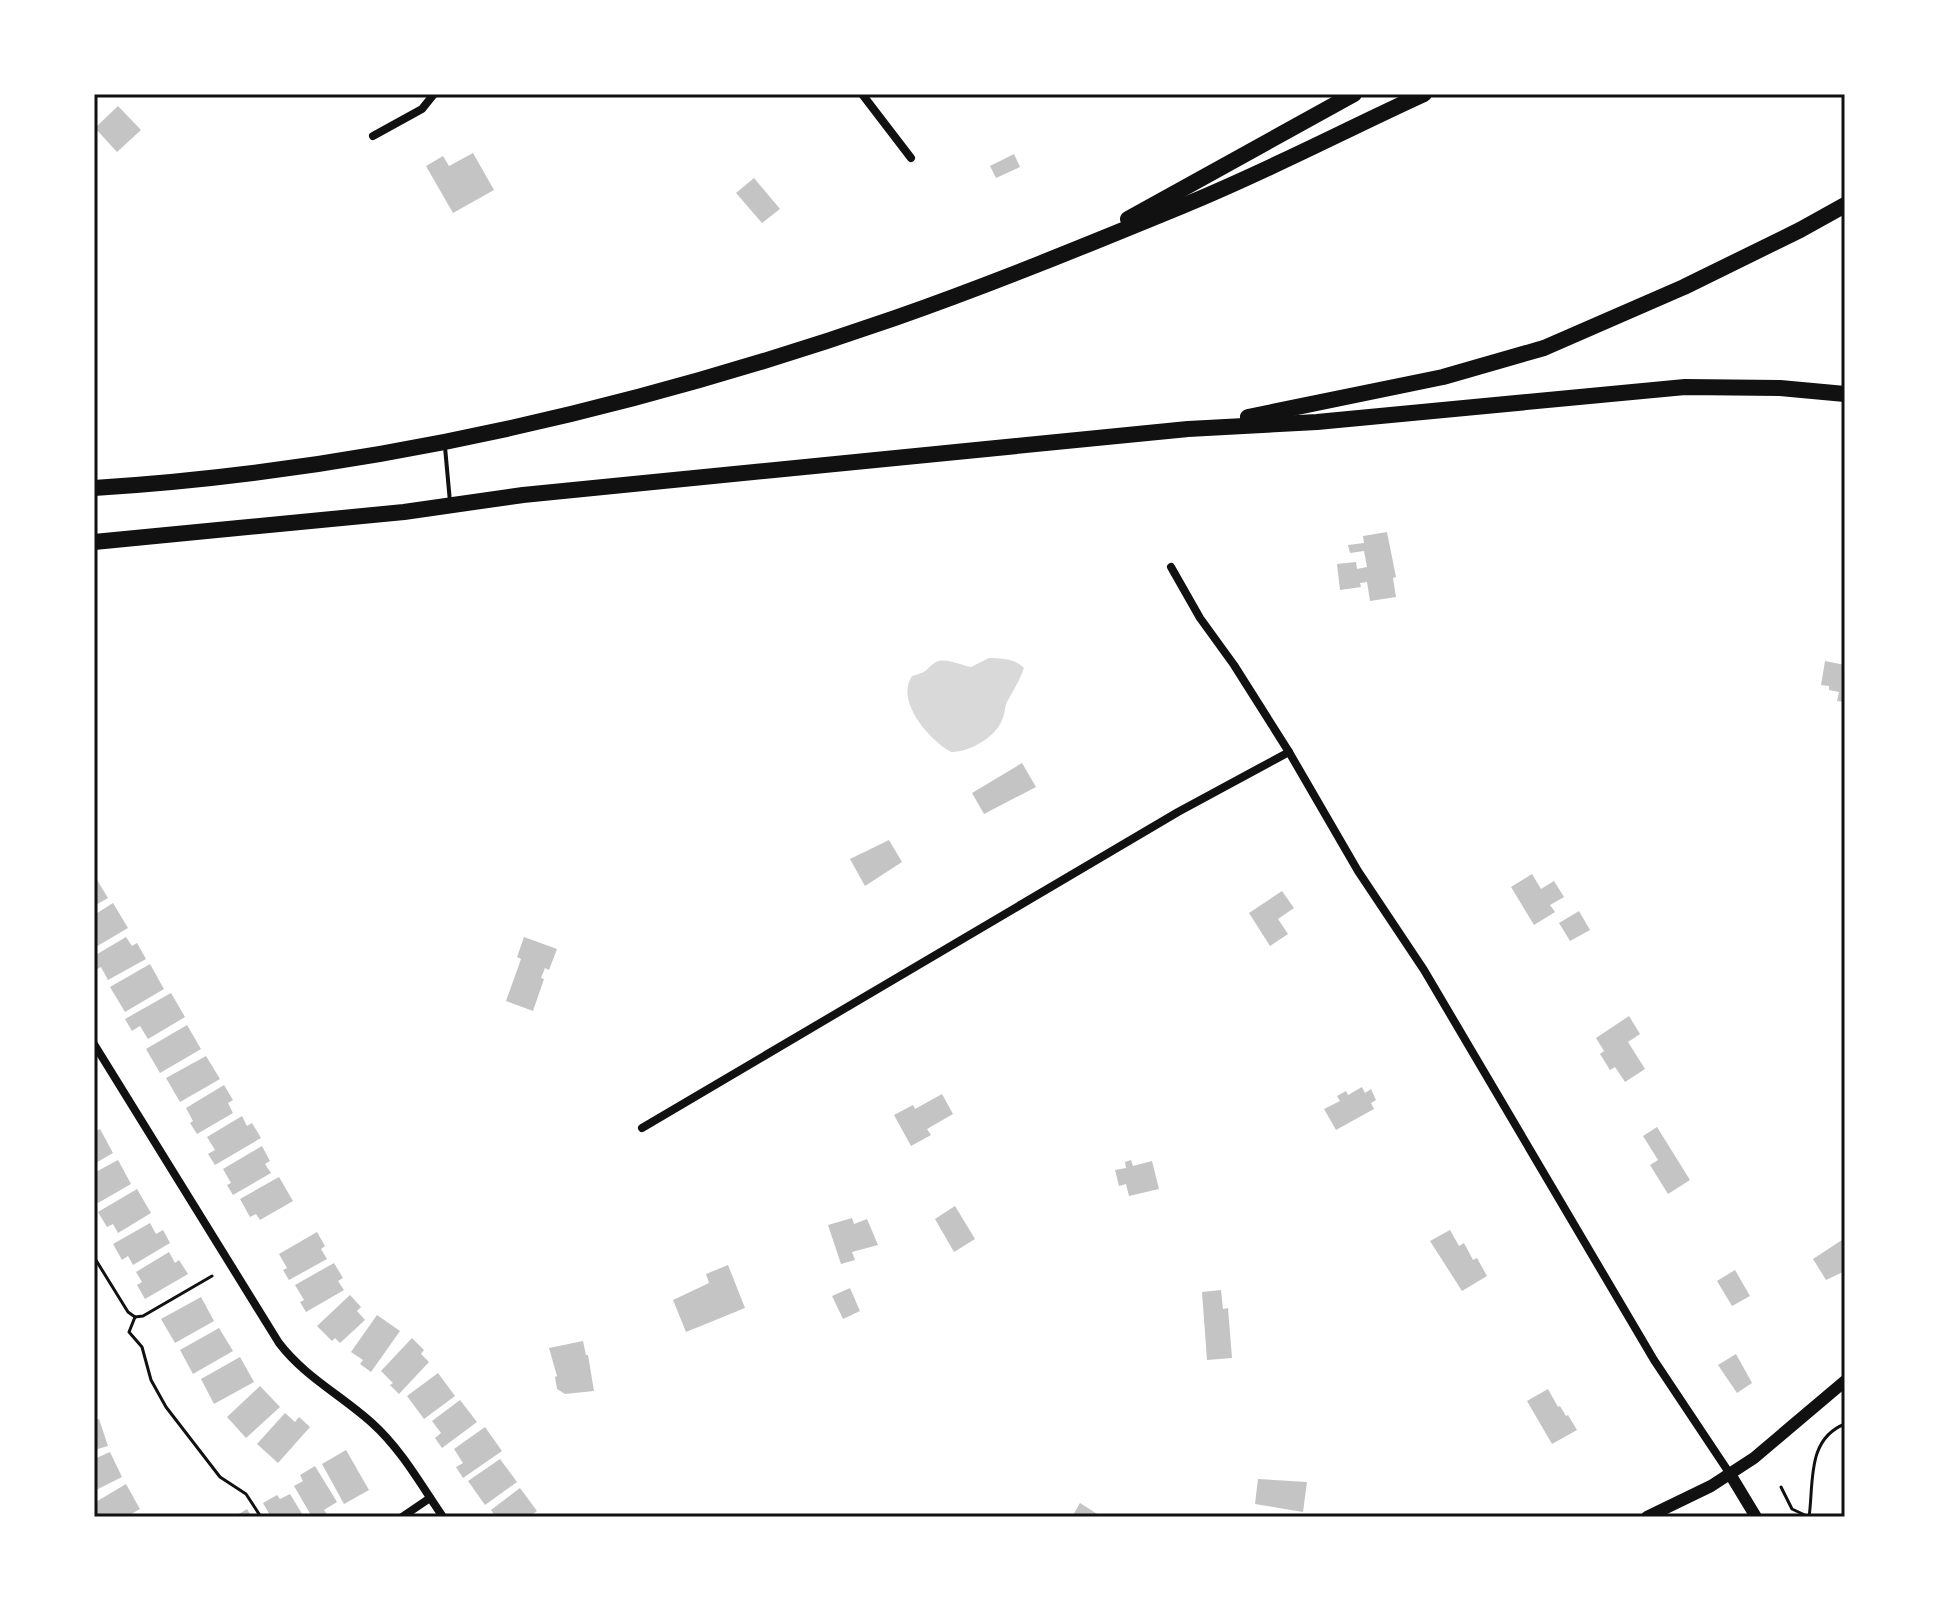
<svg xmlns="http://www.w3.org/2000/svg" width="1939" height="1611" viewBox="0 0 1939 1611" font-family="'Titillium Web',sans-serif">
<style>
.water{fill:#d9d9d9}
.building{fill:#c4c4c4}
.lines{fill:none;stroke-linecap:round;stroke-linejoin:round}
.path{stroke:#111;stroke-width:3}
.service{stroke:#111;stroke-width:4}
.minor{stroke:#111;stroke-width:8}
.secondary{stroke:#111;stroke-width:12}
.motorway{stroke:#111;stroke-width:16}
.neatline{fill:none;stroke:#111;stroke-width:3}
</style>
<rect width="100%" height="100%" fill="#fff"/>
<!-- water -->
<path class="water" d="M989 658C1001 658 1016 659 1024 668 1020 680 1013 691 1007 702 1004 709 1005 714 1002 720 996 737 968 753 951 752 929 740 895 701 912 676 929 672 925 669 936 662 944 657 961 665 971 667Z"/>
<!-- building -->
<g class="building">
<path d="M118 106 141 130 117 152 95 128Z"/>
<path d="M473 153 494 190 453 213 426 166 443 156 449 166Z"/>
<path d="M1014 154 1020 167 996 178 990 166Z"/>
<path d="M754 178 780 209 762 223 736 193Z"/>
<path d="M1387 532 1396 577 1393 578 1396 597 1370 601 1367 582 1360 583 1361 587 1340 590 1337 564 1356 562 1357 569 1367 567 1364 551 1350 553 1348 545 1364 543 1363 536Z"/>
<path d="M1825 661 1845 665V702L1837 701 1839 692 1829 690V686L1821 685Z"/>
<path d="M1022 763 1036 787 984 814 972 793Z"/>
<path d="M889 840 902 862 865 886 850 859Z"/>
<path d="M1532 874 1541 889 1554 881 1564 897 1550 905 1555 912 1534 925 1511 887Z"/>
<path d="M94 875 108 898 94 906Z"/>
<path d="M1282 891 1294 908 1278 919 1288 934 1270 946 1249 913Z"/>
<path d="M113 903 128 928 94 948V915Z"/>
<path d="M1579 911 1590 930 1570 941 1559 923Z"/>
<path d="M126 937 132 946 137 943 146 959 108 980 101 967 95 970 94 956Z"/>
<path d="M524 937 557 949 549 970 545 968 541 978 544 979 533 1011 506 1001 521 959 517 957Z"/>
<path d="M150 964 164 989 125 1012 110 987Z"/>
<path d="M171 993 185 1017 148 1039 140 1026 132 1031 125 1019Z"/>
<path d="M1629 1016 1640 1034 1628 1042 1645 1069 1625 1082 1615 1067 1610 1070 1600 1054 1604 1051 1596 1038Z"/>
<path d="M187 1025 201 1049 160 1073 146 1049Z"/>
<path d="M206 1056 220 1079 180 1102 166 1078Z"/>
<path d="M224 1085 233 1100 228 1103 233 1113 197 1134 190 1123 193 1121 186 1108Z"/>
<path d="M1362 1087 1365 1093 1371 1089 1376 1100 1371 1103 1374 1109 1336 1130 1324 1109 1340 1101 1337 1096 1346 1091 1348 1095Z"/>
<path d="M942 1094 953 1114 927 1129 931 1135 911 1146 894 1115 913 1105 915 1109Z"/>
<path d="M242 1116 247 1126 252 1123 261 1138 215 1165 208 1154 215 1150 207 1137Z"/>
<path d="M1657 1127 1690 1180 1668 1194 1650 1165 1658 1160 1643 1136Z"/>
<path d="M100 1129 113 1153 94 1164V1132Z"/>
<path d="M262 1146 270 1161 265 1164 271 1173 233 1195 227 1185 231 1183 223 1169Z"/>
<path d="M118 1160 131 1184 98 1203 94 1195V1173Z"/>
<path d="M1131 1160 1133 1166 1152 1161 1159 1189 1129 1196 1126 1184 1119 1186 1115 1170 1126 1168 1125 1162Z"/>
<path d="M279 1177 293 1201 260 1220 256 1214 250 1217 240 1199Z"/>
<path d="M137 1189 151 1213 118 1233 113 1224 107 1227 98 1212Z"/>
<path d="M955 1206 975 1239 954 1252 935 1219Z"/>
<path d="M852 1218 854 1224 867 1219 878 1245 852 1252 855 1260 841 1264 828 1225Z"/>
<path d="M150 1223 156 1234 163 1230 170 1243 133 1265 128 1256 122 1260 113 1244Z"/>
<path d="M1450 1230 1459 1246 1464 1243 1473 1260 1477 1258 1487 1276 1462 1291 1430 1241Z"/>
<path d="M317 1232 325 1246 321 1249 327 1259 289 1280 283 1270 287 1268 279 1254Z"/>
<path d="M1845 1238V1271L1826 1280 1813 1259Z"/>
<path d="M169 1252 175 1263 179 1260 188 1274 145 1299 137 1285 142 1282 136 1272Z"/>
<path d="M334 1263 343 1278 338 1281 344 1290 306 1312 300 1302 304 1300 295 1285Z"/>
<path d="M728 1265 745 1308 686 1332 673 1300 709 1283 706 1274Z"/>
<path d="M1735 1270 1750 1296 1732 1306 1717 1281Z"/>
<path d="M850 1288 860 1311 843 1319 832 1296Z"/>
<path d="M1221 1290 1223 1309 1228 1308 1232 1358 1207 1360 1202 1292Z"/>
<path d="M350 1295 361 1307 357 1311 365 1320 340 1343 335 1338 332 1341 317 1326Z"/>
<path d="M201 1297 214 1321 175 1343 161 1319Z"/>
<path d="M377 1315 400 1331 371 1372 360 1364 363 1360 351 1352Z"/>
<path d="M219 1328 233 1351 193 1374 180 1350Z"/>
<path d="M412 1338 424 1350 421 1354 429 1362 399 1394 390 1385 393 1383 381 1371Z"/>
<path d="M583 1341 586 1355H588L594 1391 565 1394 557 1389 555 1377 557 1376 549 1348Z"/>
<path d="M1736 1354 1752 1383 1737 1393 1718 1365Z"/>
<path d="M240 1357 254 1382 214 1404 201 1379Z"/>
<path d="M438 1373 455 1396 424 1419 407 1396Z"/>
<path d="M260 1386 280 1407 246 1438 227 1417Z"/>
<path d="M1548 1389 1558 1407 1560 1406 1566 1416 1568 1415 1577 1430 1552 1444 1527 1401Z"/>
<path d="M460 1400 477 1422 442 1448 435 1438 441 1433 432 1421Z"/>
<path d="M285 1413 295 1422 299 1417 310 1427 278 1463 257 1444Z"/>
<path d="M99 1419 108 1446 94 1450V1420Z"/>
<path d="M485 1427 502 1451 463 1478 456 1467 463 1463 454 1449Z"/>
<path d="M346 1450 369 1490 344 1504 322 1464Z"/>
<path d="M110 1452 122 1477 94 1491V1459Z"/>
<path d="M500 1459 517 1482 485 1505 468 1481Z"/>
<path d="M315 1466 337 1502 324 1510 329 1517H312L294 1486 303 1481 300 1475Z"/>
<path d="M1258 1479 1307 1482 1303 1512 1255 1504Z"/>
<path d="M126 1484 140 1509 126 1517H94V1503Z"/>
<path d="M520 1488 537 1511 529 1517H496L491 1510Z"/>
<path d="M290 1494 304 1517H271L263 1503 277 1495 280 1499Z"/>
<path d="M1080 1503 1102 1517H1072Z"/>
<path d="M247 1509 252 1517H234Z"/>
</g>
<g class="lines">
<!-- path -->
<g class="path">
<path d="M94 1257 128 1312 135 1317 143 1316 212 1276"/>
<path d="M135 1317 129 1332 142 1347 151 1380 166 1407 220 1477 246 1494 261 1517"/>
<path d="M1781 1487 1792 1509 1809 1517"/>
<path d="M1809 1517C1814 1484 1806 1439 1845 1424"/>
</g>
<!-- service -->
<path class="service" d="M445 447 450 502"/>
<!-- minor -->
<g class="minor">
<path d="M862 94 911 158"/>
<path d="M373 136 422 109 434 94"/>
<path d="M1171 567 1200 618 1234 665 1289 752 1358 871 1424 970 1654 1360 1730 1474"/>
<path d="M94 1044 279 1343C305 1377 341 1395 372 1423 401 1449 421 1485 443 1517"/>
<path d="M642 1128 1178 812 1289 752"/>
<path d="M402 1517 430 1498"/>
</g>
<!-- secondary -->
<g class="secondary">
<path d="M1730 1474 1756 1517"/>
<path d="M1647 1517 1711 1486 1754 1458 1845 1381"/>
</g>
<!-- motorway -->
<g class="motorway">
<path d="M1128 219 1354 94"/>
<path d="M1248 417 1443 377 1544 348 1684 287 1800 230 1845 205"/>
<path d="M94 488C367 471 637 408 895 318 992 284 1087 245 1182 206 1264 173 1343 131 1424 94"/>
<path d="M94 542 404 512 523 495 1188 429 1317 422 1685 387 1780 388 1845 394"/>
</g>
</g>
<!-- border -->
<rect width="1939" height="1611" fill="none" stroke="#ffffff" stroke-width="192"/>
<rect x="96" y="96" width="1747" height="1419" class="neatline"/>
</svg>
